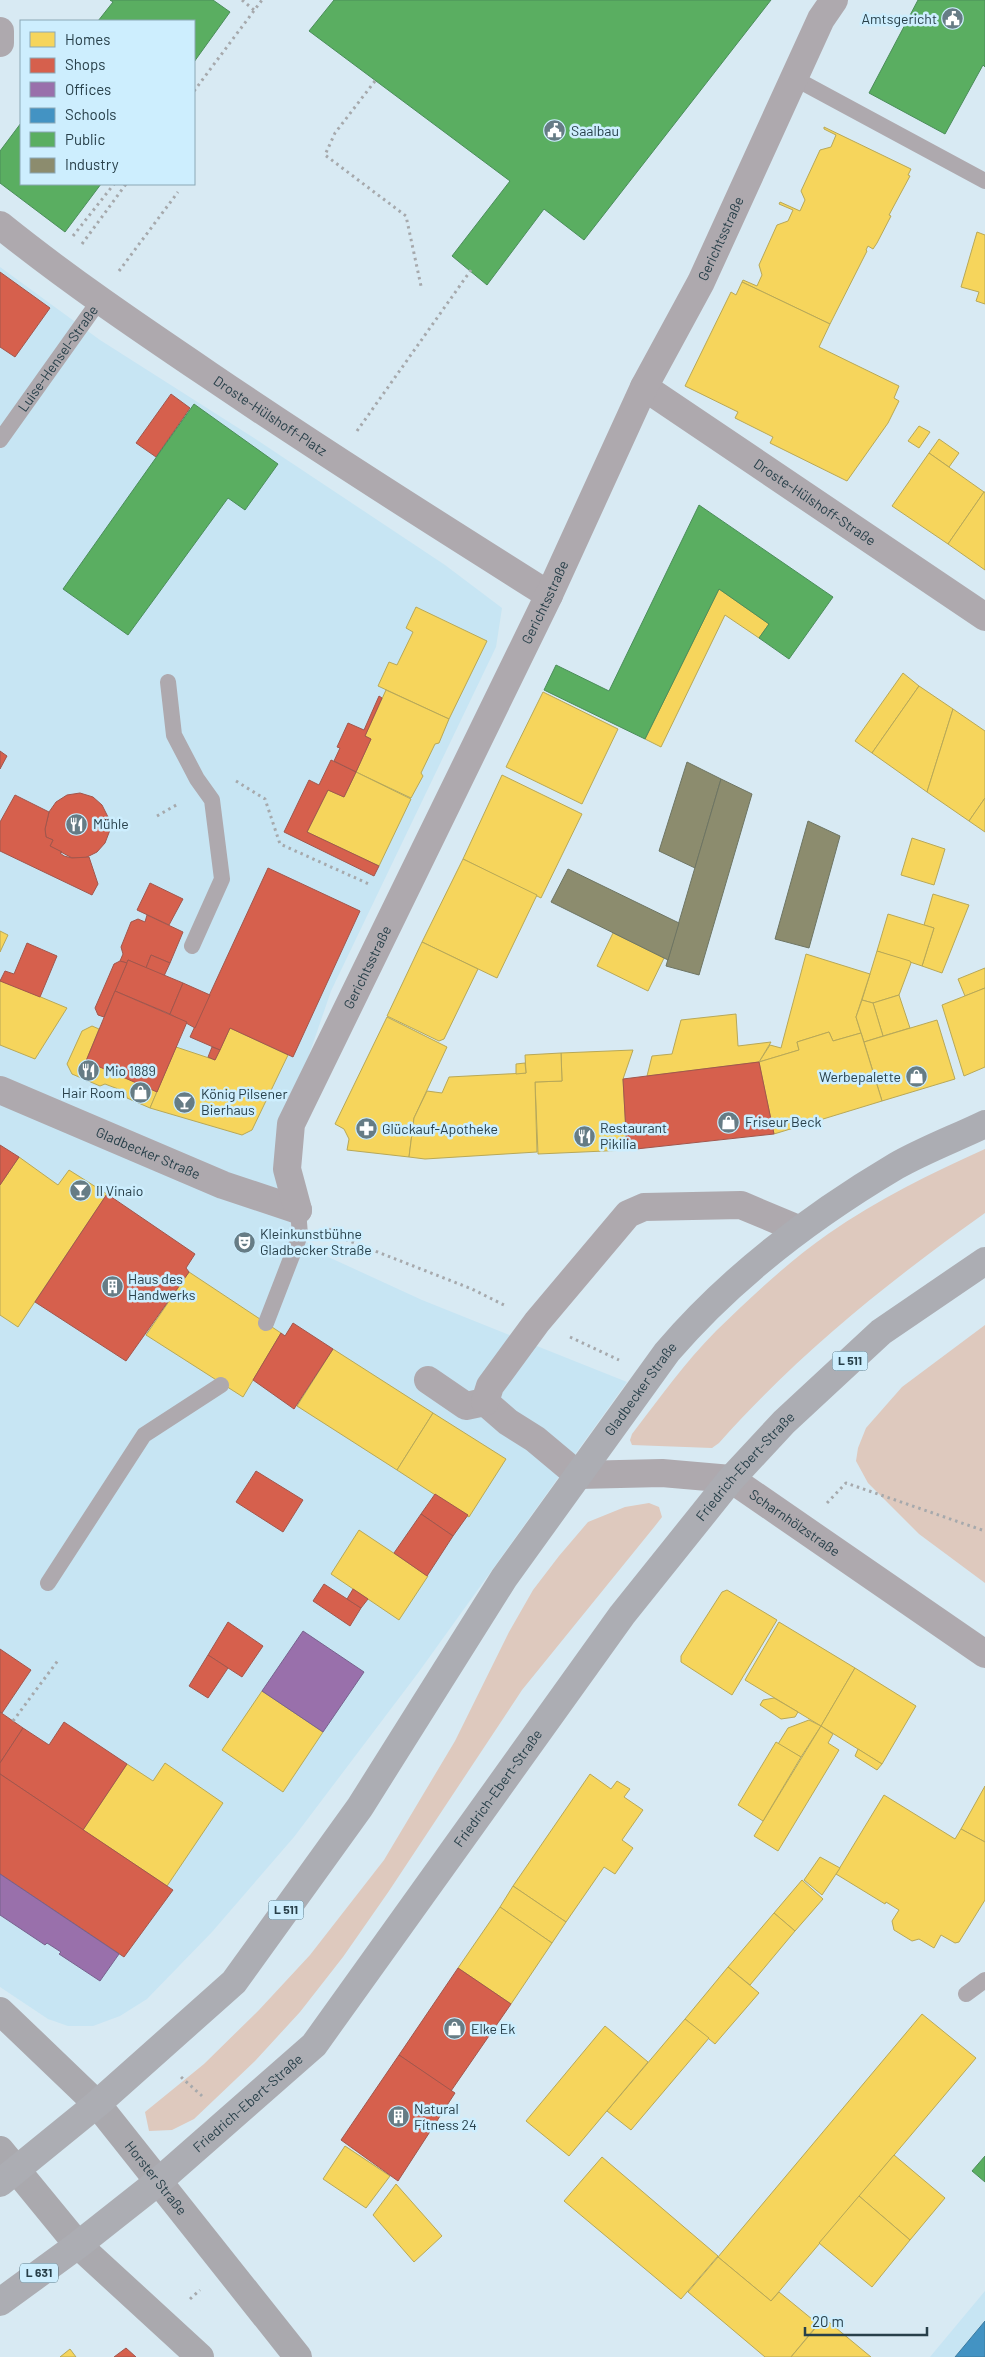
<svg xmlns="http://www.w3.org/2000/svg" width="985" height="2357" viewBox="0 0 985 2357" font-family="Barlow,sans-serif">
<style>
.built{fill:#c7e5f3}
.green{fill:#dec9be}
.homes{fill:#f6d55c;stroke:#b8a857}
.shops{fill:#d6604d;stroke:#a2564c}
.offices{fill:#9970ab;stroke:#77628e}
.schools{fill:#4393c3;stroke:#3b7a9f}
.public{fill:#5aae61;stroke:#4b8d5a}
.industry{fill:#8c8c6e;stroke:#6e7563}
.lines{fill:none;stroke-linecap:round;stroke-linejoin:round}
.path{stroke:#a6a9ac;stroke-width:3;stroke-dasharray:2.5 4;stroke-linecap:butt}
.lane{stroke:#aea9ae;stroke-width:16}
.street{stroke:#aea9ae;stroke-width:28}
.secondary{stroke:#aaa9ae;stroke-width:28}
.primary{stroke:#acadb3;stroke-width:28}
.labels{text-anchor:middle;stroke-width:5;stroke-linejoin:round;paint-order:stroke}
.shield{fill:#cdeefe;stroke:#5a7480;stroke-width:1}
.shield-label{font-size:12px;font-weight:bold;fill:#28404a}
.poi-label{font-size:14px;fill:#28404a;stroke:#cdeefe;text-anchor:start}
.street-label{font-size:14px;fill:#28404a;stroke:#cdeefe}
</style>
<rect width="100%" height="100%" fill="#d8eaf3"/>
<!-- built -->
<g class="built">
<path d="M0 267 100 340 254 438 445 565 502 608 496 647 331 991 286 1122 291 1230 324 1255 422 1300 627 1382 418 1673 294 1837 212 1932 147 1999 120 2016 93 2026H68L48 2019 0 1987Z"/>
<path d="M985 2291V2357H930Z"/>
</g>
<!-- green -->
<g class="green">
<path d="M985 1149V1213C889 1281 797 1355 719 1443L712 1448 632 1445 630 1440 632 1434C659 1399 685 1362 716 1331 751 1297 788 1262 828 1234 877 1200 931 1173 985 1149Z"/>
<path d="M985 1325V1583L919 1534 868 1483 856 1461 858 1448 866 1428 902 1387Z"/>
<path d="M649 1503 659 1507 662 1517 655 1526 522 1690 389 1891 343 1957 300 2012 255 2061 194 2119 172 2130 149 2131 145 2112 204 2064 259 2010 310 1955 384 1860 455 1741 509 1632 533 1590 559 1556 588 1522 625 1507Z"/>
</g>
<!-- homes -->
<g class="homes">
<path d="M824 127 911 169 908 175 910 176 889 215 891 216 877 243 873 249 868 246 866 250 867 251 830 324 742 282 743 280 757 286 762 275 759 265 777 225 788 221 793 210 779 204 780 202 800 211 805 200 801 191 820 150 831 147 836 135 824 129Z"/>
<path d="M977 232 985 235V304L976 301 979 292 961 287Z"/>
<path d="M742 282 830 324 819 347 899 386 894 398 899 401 888 423 847 481 770 443 773 437 735 418 738 412 685 386 731 292 736 295Z"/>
<path d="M919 426 930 432 919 448 908 441Z"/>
<path d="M939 439 959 453 949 467 929 453Z"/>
<path d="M929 453 984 492 948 544 892 506Z"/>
<path d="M984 492H985V570L948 544Z"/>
<path d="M719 589 769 624 759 638 725 615 661 747 645 739Z"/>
<path d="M416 607 487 641 449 719 378 686 389 662 397 665 413 632 406 628Z"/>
<path d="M903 673 919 686 872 753 855 741Z"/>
<path d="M919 686 953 709 927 792 872 753Z"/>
<path d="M386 690 449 719 439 743 435 744 421 773 423 776 411 798 356 772 371 739 365 736Z"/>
<path d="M543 692 618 729 582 804 506 767Z"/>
<path d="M953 709 985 731V798L969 821 927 792Z"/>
<path d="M356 772 411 799 379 866 307 832 328 790 344 797Z"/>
<path d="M502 775 582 814 541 898 463 859Z"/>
<path d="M985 798V832L969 821Z"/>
<path d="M912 838 945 849 934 885 901 875Z"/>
<path d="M463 859 537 895 497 978 422 942Z"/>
<path d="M933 894 969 905 942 973 922 966 934 928 924 925Z"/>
<path d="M888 914 934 928 922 966 877 951Z"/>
<path d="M0 931 8 935 0 952Z"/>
<path d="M613 933 664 958 648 991 597 966Z"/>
<path d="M422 942 478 969 444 1039 439 1041 387 1016Z"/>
<path d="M877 951 910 961 911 963 899 995 873 1003 862 1000Z"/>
<path d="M806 954 870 974 856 1017 861 1033 833 1041 829 1032 797 1042 799 1050 759 1062 770 1045 781 1048Z"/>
<path d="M985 968V988L965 996 958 979Z"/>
<path d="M0 980 67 1008 35 1059 0 1045Z"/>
<path d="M985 988V1067L964 1076 942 1005Z"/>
<path d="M899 995 910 1028 883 1036 873 1003Z"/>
<path d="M862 1000 873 1003 883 1036 864 1042 856 1017Z"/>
<path d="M736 1014 738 1046 771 1042 759 1062 647 1076 652 1056 672 1054 681 1020Z"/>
<path d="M387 1017 447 1047 414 1118 409 1157 347 1150 349 1139 344 1129 335 1124Z"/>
<path d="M937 1020 955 1079 882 1101 864 1042Z"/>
<path d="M92 1026 99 1029 86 1061 154 1089 157 1092 150 1108 127 1098 126 1092 105 1084 100 1086 72 1074 67 1064 82 1031Z"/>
<path d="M230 1028 288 1055 252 1130 242 1135 150 1108 176 1047 215 1060Z"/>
<path d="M829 1032 833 1041 861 1033 882 1101 774 1134 759 1062 799 1050 797 1042Z"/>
<path d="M633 1050 623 1079 627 1150 538 1154 535 1082 562 1081 561 1053Z"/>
<path d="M561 1053 562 1081 535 1082 537 1152 425 1159 409 1157 414 1118 427 1091 442 1093 449 1077 526 1073 525 1055Z"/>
<path d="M525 1063 526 1073 516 1074V1064Z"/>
<path d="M19 1157 58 1185 69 1170 107 1194 18 1327 0 1315V1185Z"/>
<path d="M189 1272 281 1333 243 1397 146 1335Z"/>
<path d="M333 1349 433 1413 397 1470 297 1406Z"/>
<path d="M433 1413 506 1459 469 1517 397 1470Z"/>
<path d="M359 1530 428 1576 399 1620 331 1574Z"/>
<path d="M727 1590 777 1620 732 1695 681 1662V1656L722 1592Z"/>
<path d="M779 1622 855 1668 821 1726 745 1680Z"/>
<path d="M855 1668 916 1706 882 1764 821 1726Z"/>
<path d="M262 1691 323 1732 283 1792 222 1750Z"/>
<path d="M774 1698 798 1712 795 1717 781 1719 760 1705 763 1700Z"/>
<path d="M809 1720 821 1726 801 1757 778 1744 788 1728Z"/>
<path d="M821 1726 833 1734 828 1743 839 1750 778 1851 754 1836Z"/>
<path d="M776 1742 801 1757 763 1821 738 1805Z"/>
<path d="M858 1749 882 1764 877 1770 855 1756Z"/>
<path d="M165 1763 223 1803 167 1886 83 1830 127 1764 153 1781Z"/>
<path d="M590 1774 611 1789 617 1781 630 1789 624 1797 643 1810 622 1840 633 1848 615 1874 604 1867 566 1922 513 1886Z"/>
<path d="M985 1786V1842L961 1829Z"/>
<path d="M884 1795 955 1839 961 1829 985 1842V1900L959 1942 955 1943 941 1935 934 1948 919 1939 912 1941 894 1930 892 1921 899 1910 886 1902 885 1904 836 1874Z"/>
<path d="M820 1857 840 1868 822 1895 804 1880Z"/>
<path d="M802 1880 823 1899 795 1931 774 1913Z"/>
<path d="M513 1886 566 1922 552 1943 500 1907Z"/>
<path d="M500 1907 552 1943 511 2004 458 1968Z"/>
<path d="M774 1913 795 1931 750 1985 728 1967Z"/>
<path d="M728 1967 759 1993 715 2044 685 2019Z"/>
<path d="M922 2014 976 2058 771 2301 718 2257Z"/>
<path d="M685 2019 709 2038 631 2130 607 2111Z"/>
<path d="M605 2026 648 2062 569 2156 526 2121Z"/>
<path d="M345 2146 390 2176 366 2208 323 2179Z"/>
<path d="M894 2155 945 2198 910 2240 859 2196Z"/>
<path d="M602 2157 718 2256 681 2299 564 2201Z"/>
<path d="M396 2184 442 2236 414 2262 373 2215Z"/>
<path d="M859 2196 910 2240 872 2287 819 2243Z"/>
<path d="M718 2257 771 2301 779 2292 818 2324 791 2357H765L688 2292Z"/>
<path d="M824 2318 871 2357H791Z"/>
<path d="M70 2349 76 2357H60Z"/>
</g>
<!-- shops -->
<g class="shops">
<path d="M0 272 50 308 15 357 0 347Z"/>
<path d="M171 394 190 408 156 457 136 443Z"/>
<path d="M379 696 382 698 365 736 371 739 356 772 334 761 340 748 337 747 348 723 364 730Z"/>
<path d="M0 751 7 756 0 769Z"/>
<path d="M331 760 356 772 344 797 328 790 307 832 379 866 374 876 284 832 309 780 319 785Z"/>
<path d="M80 793 93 797 102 805 108 817 110 830 105 843 97 852 85 858H72L50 846 53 840 46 837 45 829 49 812 56 802 67 795Z"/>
<path d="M15 795 49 812 45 829 46 837 53 840 50 846 62 852 60 853 64 856 72 858 89 857 98 884 92 895 0 851V822Z"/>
<path d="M268 868 360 911 293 1057 230 1028 220 1050 190 1037Z"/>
<path d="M150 883 183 899 169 925 137 910Z"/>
<path d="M147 915 183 932 170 963 151 955 146 968 128 960 127 963 120 961 123 954 121 947 131 922 138 919 145 922Z"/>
<path d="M27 943 57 956 40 997 0 981 5 971 14 974Z"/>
<path d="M151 955 170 963 164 976 146 968Z"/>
<path d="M128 960 183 983 170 1014 115 991Z"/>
<path d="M120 961 127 963 104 1017 98 1015 95 1008 114 964Z"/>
<path d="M183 983 210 995 195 1028 170 1014Z"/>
<path d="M115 991 187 1022 157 1092 86 1061Z"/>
<path d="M212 1047 220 1050 215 1060 208 1057Z"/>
<path d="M759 1062 774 1134 627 1150 623 1079Z"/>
<path d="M0 1145 19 1157 0 1185Z"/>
<path d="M107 1194 195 1254 186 1268 189 1272 126 1361 35 1302Z"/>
<path d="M293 1323 333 1349 294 1409 253 1380 281 1333 285 1336Z"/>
<path d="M256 1471 303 1500 283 1532 236 1502Z"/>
<path d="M435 1494 468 1515 453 1536 421 1514Z"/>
<path d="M421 1514 453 1536 427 1576 394 1553Z"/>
<path d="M324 1584 361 1608 350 1626 313 1601Z"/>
<path d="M353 1589 368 1599 361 1608 347 1599Z"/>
<path d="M228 1622 263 1646 242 1677 208 1655Z"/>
<path d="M0 1649 31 1670 2 1713 0 1712Z"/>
<path d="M208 1655 228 1668 208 1698 189 1686Z"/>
<path d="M0 1712 23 1728 0 1763Z"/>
<path d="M64 1722 127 1764 83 1830 0 1774V1763L23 1728 49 1745Z"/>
<path d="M0 1774 173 1890 124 1957 0 1874Z"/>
<path d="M458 1968 511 2004 451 2091 399 2055Z"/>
<path d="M399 2055 455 2093 398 2181 341 2140Z"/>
<path d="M126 2348 136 2357H114Z"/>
</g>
<!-- offices -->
<g class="offices">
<path d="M303 1631 364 1672 323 1732 262 1691Z"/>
<path d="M0 1874 119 1954 100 1981 59 1954 61 1952 47 1943 45 1945 0 1915Z"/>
</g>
<!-- schools -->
<path class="schools" d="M985 2321V2357H955Z"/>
<!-- public -->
<g class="public">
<path d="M110 0H213L230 12 194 62V21H98L113 2Z"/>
<path d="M334 0H771L584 240 544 209 487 285 452 256 510 181 309 31Z"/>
<path d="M918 0H985V67L983 65 945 134 869 93Z"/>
<path d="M21 123V184H101L65 232 0 183V151Z"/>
<path d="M194 404 278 464 245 510 228 498 128 635 63 589Z"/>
<path d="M699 505 833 597 789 659 759 638 769 624 719 589 645 739 544 690 556 665 609 691Z"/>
<path d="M985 2156V2182L972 2171Z"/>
</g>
<!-- industry -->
<g class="industry">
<path d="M687 762 721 779 695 868 659 851Z"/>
<path d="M721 779 752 794 699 975 666 966Z"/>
<path d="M808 821 840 836 809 948 775 939Z"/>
<path d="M568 869 679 923 668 960 551 902Z"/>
</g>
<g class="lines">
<!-- path -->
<g class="path">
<path d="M242 0 254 10"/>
<path d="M375 81 335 133 325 155 406 216 421 286"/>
<path d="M194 91 262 0"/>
<path d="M73 236 114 184"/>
<path d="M82 244 126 184"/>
<path d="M119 271 178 192"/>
<path d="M357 431 471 270"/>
<path d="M236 781 265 799 280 844 369 884"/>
<path d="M157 816 178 804"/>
<path d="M329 1229 347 1240 472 1289 506 1306"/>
<path d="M570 1337 619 1360"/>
<path d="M827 1503 846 1483 985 1531"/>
<path d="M13 1721 59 1659"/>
<path d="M181 2077 202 2096"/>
<path d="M190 2299 200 2290"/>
</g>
<!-- lane -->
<g class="lane">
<path d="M794 78 985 181"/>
<path id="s1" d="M0 440 99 301"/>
<path d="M168 682 174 735 197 779 212 800 222 879 192 946"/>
<path d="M266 1323 300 1235 298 1210"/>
<path d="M48 1583 144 1435 221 1385"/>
<path d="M966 1994 985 1980"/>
</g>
<!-- street -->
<g class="street">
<path d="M0 31V43"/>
<path id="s2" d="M0 225C67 279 138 327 209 375 321 451 435 523 549 595"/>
<path id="s3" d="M644 387 985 617"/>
<path id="s4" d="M0 1090 223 1185 298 1210"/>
<path id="s5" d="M298 1210 287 1169 291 1124 549 595 644 387 701 282 821 19 834 0"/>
<path d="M428 1380 466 1406 485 1402"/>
<path id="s6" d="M485 1402 508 1422 535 1439 578 1475 662 1473 731 1479 985 1654"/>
<path d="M485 1402 490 1386 537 1322 628 1214 644 1207 741 1205 798 1229"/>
</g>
<!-- secondary -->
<g class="secondary">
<path id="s7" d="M0 2011 97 2104 298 2357"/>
<path d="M0 2150 78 2245 200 2357"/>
</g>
<!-- primary -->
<g class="primary">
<path id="s8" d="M0 2183 97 2104 234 1982 360 1807 504 1578 667 1352C732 1276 810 1217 896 1166 924 1150 956 1138 985 1124"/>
<path id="s9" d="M0 2302 78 2245 159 2181 314 2045 622 1615 731 1479 784 1422 881 1332 985 1261"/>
</g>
</g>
<!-- icons -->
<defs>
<symbol id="civic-disc" viewBox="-11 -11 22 22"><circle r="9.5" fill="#667c85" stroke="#cdeefe"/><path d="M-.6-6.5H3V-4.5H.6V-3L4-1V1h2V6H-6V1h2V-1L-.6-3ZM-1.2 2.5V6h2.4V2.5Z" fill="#fff"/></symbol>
<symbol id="restaurant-disc" viewBox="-11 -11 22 22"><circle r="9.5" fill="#667c85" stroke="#cdeefe"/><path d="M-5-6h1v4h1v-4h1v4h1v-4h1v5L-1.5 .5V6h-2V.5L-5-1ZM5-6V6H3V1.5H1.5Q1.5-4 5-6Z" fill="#fff"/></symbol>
<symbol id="shop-disc" viewBox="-11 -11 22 22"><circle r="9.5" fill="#667c85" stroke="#cdeefe"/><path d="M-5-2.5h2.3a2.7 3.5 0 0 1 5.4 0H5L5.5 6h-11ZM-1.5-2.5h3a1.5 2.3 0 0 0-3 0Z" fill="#fff"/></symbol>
<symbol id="bar-disc" viewBox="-11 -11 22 22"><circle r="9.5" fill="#667c85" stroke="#cdeefe"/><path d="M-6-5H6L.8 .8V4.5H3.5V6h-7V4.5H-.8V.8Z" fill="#fff"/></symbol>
<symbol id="pharmacy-disc" viewBox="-11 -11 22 22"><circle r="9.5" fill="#667c85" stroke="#cdeefe"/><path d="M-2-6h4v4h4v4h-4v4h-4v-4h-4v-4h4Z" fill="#fff"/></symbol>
<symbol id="theatre-disc" viewBox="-11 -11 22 22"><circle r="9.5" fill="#667c85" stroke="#cdeefe"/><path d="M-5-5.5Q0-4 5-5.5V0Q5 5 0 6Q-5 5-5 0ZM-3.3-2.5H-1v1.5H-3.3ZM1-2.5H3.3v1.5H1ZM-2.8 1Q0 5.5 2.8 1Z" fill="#fff"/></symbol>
<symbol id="building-disc" viewBox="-11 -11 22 22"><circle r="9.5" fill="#667c85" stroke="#cdeefe"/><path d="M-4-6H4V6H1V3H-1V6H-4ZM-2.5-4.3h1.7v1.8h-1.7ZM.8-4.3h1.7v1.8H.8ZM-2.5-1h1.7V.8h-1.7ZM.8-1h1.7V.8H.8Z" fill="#fff"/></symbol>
</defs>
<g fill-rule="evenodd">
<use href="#civic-disc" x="940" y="6" width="25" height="25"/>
<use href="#civic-disc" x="542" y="118" width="25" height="25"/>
<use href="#restaurant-disc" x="64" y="812" width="25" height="25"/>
<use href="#restaurant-disc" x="76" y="1058" width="25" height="25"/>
<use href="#shop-disc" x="904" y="1064" width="25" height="25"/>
<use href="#shop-disc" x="128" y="1080" width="25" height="25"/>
<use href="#bar-disc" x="172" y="1090" width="25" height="25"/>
<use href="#shop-disc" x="716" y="1110" width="25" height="25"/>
<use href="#pharmacy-disc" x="354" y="1116" width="25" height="25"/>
<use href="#restaurant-disc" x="572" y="1124" width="25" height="25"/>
<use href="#bar-disc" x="68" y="1178" width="25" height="25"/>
<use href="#theatre-disc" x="232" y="1230" width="25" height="25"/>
<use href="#building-disc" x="100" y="1274" width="25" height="25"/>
<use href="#shop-disc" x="442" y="2016" width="25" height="25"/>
<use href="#building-disc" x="386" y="2104" width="25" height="25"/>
</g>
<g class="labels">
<!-- shield labels -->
<g class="shield">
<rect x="832.5" y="1351.5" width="35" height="19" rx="4"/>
<rect x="268.5" y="1900.5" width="35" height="19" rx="4"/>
<rect x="20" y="2263.5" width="38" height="19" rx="4"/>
</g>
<g class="shield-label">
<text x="850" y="1365">L 511</text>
<text x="286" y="1914">L 511</text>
<text x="39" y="2277">L 631</text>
</g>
<!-- poi labels -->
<g class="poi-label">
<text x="937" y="24" text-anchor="end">Amtsgericht</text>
<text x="571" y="136">Saalbau</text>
<text x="93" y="829">Mühle</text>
<text x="105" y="1076">Mio 1889</text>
<text x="901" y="1082" text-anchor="end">Werbepalette</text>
<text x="125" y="1098" text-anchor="end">Hair Room</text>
<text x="201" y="1099">König Pilsener<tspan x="201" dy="16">Bierhaus</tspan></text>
<text x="745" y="1127">Friseur Beck</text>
<text x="600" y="1133">Restaurant<tspan x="600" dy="16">Pikilia</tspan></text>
<text x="382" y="1134">Glückauf-Apotheke</text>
<text x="96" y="1196">Il Vinaio</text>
<text x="260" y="1239">Kleinkunstbühne<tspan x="260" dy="16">Gladbecker Straße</tspan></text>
<text x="128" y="1284">Haus des<tspan x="128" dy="16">Handwerks</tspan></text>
<text x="471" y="2034">Elke Ek</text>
<text x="414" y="2114">Natural<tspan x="414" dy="16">Fitness 24</tspan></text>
</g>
<!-- street labels -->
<g class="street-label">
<text dy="5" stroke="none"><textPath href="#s5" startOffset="1072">Gerichtsstraße</textPath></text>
<text dy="5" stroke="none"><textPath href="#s1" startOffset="100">Luise-Hensel-Straße</textPath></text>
<text dy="5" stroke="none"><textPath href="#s2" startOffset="331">Droste-Hülshoff-Platz</textPath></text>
<text dy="5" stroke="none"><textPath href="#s3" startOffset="206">Droste-Hülshoff-Straße</textPath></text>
<text dy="5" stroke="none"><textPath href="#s5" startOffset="668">Gerichtsstraße</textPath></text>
<text dy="5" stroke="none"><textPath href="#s5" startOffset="262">Gerichtsstraße</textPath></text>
<text dy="5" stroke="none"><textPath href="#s4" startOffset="161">Gladbecker Straße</textPath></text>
<text dy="5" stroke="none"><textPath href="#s8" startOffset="1028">Gladbecker Straße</textPath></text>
<text dy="5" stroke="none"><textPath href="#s9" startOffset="1128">Friedrich-Ebert-Straße</textPath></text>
<text dy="5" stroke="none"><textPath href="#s6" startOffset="349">Scharnhölzstraße</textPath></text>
<text dy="5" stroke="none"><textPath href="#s9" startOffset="722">Friedrich-Ebert-Straße</textPath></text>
<text dy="5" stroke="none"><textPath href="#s9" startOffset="318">Friedrich-Ebert-Straße</textPath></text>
<text dy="5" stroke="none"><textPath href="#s7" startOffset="229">Horster Straße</textPath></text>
</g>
</g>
<!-- legend -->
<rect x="20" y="20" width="175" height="165" fill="#cdeefe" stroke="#8ba8b6"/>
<rect x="30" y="32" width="25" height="15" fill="#f6d55c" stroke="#8ba8b6"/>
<text x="65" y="45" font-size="15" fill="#28404a">Homes</text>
<rect x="30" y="58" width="25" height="15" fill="#d6604d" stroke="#8ba8b6"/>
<text x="65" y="70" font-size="15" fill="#28404a">Shops</text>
<rect x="30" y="82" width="25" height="15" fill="#9970ab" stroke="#8ba8b6"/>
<text x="65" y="95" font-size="15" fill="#28404a">Offices</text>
<rect x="30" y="108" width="25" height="15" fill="#4393c3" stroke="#8ba8b6"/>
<text x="65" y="120" font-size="15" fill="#28404a">Schools</text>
<rect x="30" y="132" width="25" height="15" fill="#5aae61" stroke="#8ba8b6"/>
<text x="65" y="145" font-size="15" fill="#28404a">Public</text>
<rect x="30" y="158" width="25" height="15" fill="#8c8c6e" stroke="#8ba8b6"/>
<text x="65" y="170" font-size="15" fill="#28404a">Industry</text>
<!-- scale -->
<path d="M805 2327v8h122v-8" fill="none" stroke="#28404a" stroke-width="2.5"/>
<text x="812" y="2327" font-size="15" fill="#28404a" stroke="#cdeefe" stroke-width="4" paint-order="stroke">20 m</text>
</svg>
